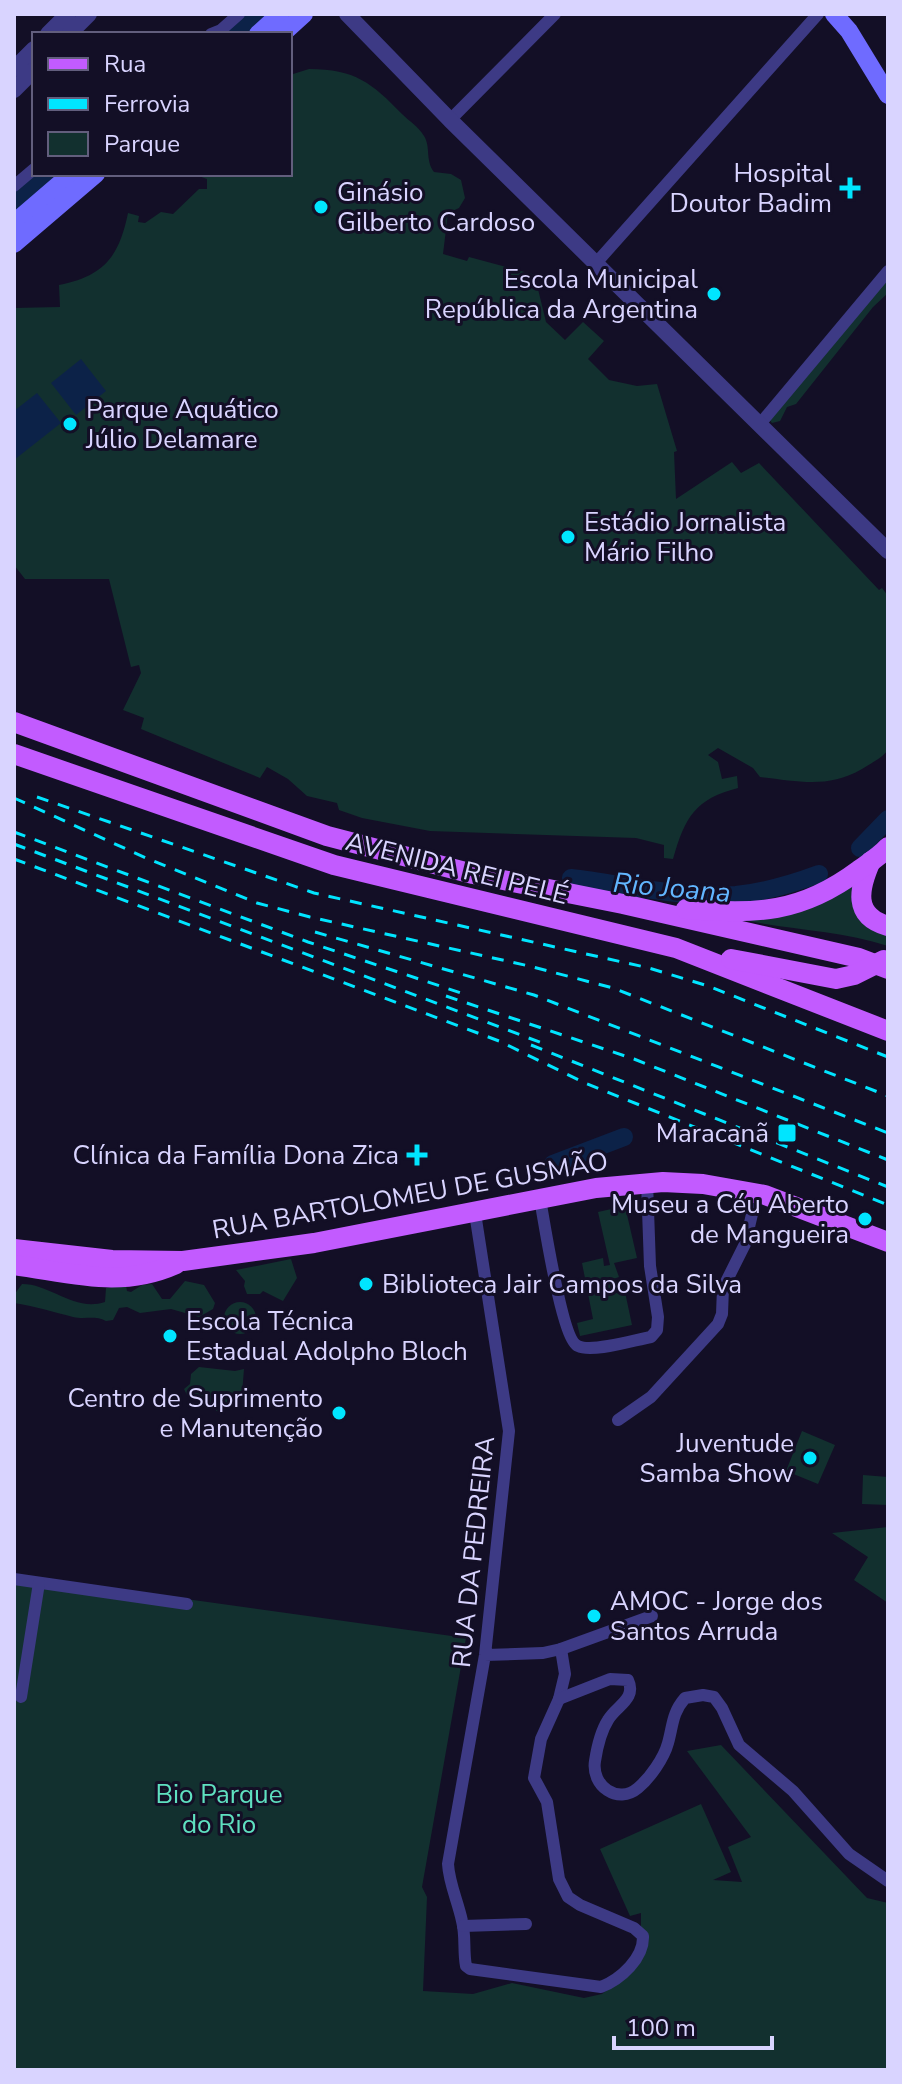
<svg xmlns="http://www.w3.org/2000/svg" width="902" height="2084" viewBox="0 0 902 2084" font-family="'Nunito Sans',sans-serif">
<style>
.green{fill:#12302f}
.water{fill:#0c2248}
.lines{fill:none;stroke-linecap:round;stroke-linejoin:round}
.river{stroke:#0c2248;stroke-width:18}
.minor{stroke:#3d3a85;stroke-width:12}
.tertiary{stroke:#3d3a85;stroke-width:16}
.secondary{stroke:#6f6bff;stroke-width:18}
.primary{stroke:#c25bff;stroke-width:20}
.rail{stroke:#00e5ff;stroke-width:3;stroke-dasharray:12 10;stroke-linecap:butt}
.poi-dot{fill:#00e5ff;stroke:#130f26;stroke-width:3}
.labels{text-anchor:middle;stroke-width:6;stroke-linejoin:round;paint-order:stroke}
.poi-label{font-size:26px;fill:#d9d4ff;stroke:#130f26;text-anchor:end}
.street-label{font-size:26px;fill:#d9d4ff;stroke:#130f26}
.park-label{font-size:26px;fill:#5fe0c0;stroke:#130f26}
.water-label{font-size:28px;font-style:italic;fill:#62b6ff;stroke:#130f26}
</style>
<rect width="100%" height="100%" fill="#130f26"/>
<!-- green -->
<g class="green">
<path d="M309 69C355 69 372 83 402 114 410 122 418 126 424 136 431 147 425 160 434 172L451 174 461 180 465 198 459 208 448 213 443 254 467 261 469 257 536 275 533 284 537 285 546 322 565 340 583 322 604 341 588 359 609 380 637 386 657 384 677 451 674 452 676 499 732 462 741 473 759 463 879 590 882 588 888 596V750C881 759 871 763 862 769 827 789 798 781 760 777L753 768 718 748 708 755 718 762 722 779 737 776 738 788C695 799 685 817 673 859L664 858V845L636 838 430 831 362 818 339 810 337 803 307 796 288 779 267 767 260 778 141 729 144 718 123 710 141 673 139 665 131 667 109 579H25L14 565V308L60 307 59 285C104 276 119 257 128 213L139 216 138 222 145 223 161 212 173 214 199 189H207V179L193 174H290V75Z"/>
<path d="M888 279V293L873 307 796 404 787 407 780 421 772 423 768 418Z"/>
<path d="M857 881 888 933V946C839 930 789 930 739 919Z"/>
<path d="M625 1206 637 1258 614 1263 619 1277 613 1279 616 1293 625 1292 632 1325 580 1336 577 1323 593 1319 582 1263 603 1258 604 1266 610 1265 598 1212Z"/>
<path d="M291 1259 297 1278 283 1301 263 1291 260 1294H247L244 1286 245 1281 236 1270Z"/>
<path d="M185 1281 204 1285 215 1303 213 1309 199 1317 171 1309 140 1313 127 1307 119 1308 113 1320 106 1321C94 1315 85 1320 73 1317 54 1312 34 1306 14 1303V1295L22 1284C51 1284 74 1312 105 1302L106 1288 126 1285 127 1291 131 1292 142 1285 152 1284 162 1299H170Z"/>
<circle cx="240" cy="1318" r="16"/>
<path d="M199 1367 235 1371 244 1369 242 1394 238 1402 226 1403 218 1412 211 1406H204L187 1395 184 1389 190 1384 191 1374Z"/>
<path d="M802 1431 835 1445 818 1484 786 1471Z"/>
<path d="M863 1475 888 1477V1505L862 1504Z"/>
<path d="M888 1527V1603L854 1580 868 1557 832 1533Z"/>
<path d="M14 1575 466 1638 422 1887 427 1897 423 1991 473 1994 512 1983 584 1998 602 1994 631 1972 641 1938V1913L630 1916 600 1849 701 1804 731 1872 713 1880 742 1882 728 1847 751 1837 687 1751 721 1745 867 1898 888 1903V2070H14Z"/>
</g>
<!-- water -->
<g class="water">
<path d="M81 359 106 391 76 415 51 383Z"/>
<path d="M37 393 61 423 14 460V411Z"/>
</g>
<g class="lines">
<!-- river -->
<g class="river">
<path d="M235 34 257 14"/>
<path d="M14 201 45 174"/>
<path d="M860 848 888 819"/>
<path d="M571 878C622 884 686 899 736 895 765 892 792 884 819 874"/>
<path d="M553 1164 624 1137"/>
</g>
<!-- minor -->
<g class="minor">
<path d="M211 34 221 30 239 14"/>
<path d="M450 120 555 14"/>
<path d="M14 186 34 169"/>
<path d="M597 262 818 14"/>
<path d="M760 424 888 271"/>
<path d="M540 1199C544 1220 562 1340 578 1346 592 1353 634 1340 651 1337L657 1330 658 1317 650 1266 647 1182"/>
<path d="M475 1213 509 1431 485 1655 448 1864C449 1883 458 1902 462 1921 466 1936 463 1951 466 1966L470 1969 601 1987C621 1979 644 1958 643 1936L634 1928 580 1905 568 1897 559 1879 547 1802 534 1778 541 1739 559 1699 565 1674 561 1649 543 1653 485 1655"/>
<path d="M618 1420 651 1397 718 1324 722 1314 723 1288 745 1244 757 1193"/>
<path d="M14 1579 187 1604"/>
<path d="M561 1649 652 1616"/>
<path d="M21 1697 39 1583"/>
<path d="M559 1699 610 1679 628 1680C637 1699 616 1706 608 1720 601 1731 597 1748 595 1761 591 1786 618 1805 638 1788 650 1778 664 1758 668 1743 673 1725 672 1713 685 1698L703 1695 714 1697 722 1708 739 1745 793 1791 849 1854 888 1881"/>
<path d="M463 1926 526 1924"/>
</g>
<!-- tertiary -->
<g class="tertiary">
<path d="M347 14 450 120 888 551"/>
<path d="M48 34 68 14"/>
<path d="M69 34 89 14"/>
<path d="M14 69 34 49"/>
<path d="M14 90 34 70"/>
</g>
<!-- secondary -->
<g class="secondary">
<path d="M834 14 849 31 888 95"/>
<path d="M258 34 280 14"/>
<path d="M282 34 304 14"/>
<path d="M14 223 71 174"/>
<path d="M14 244 96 174"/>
</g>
<!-- primary -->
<g class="primary">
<path d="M14 722 327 836 473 874 623 904 859 958 888 969"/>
<path d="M14 754 334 865 676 948 888 1031"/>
<path d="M871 861C859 888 852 916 888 926"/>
<path d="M686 909C757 914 800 914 859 870 869 863 880 856 888 847"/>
<path d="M731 959 836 979 854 975 884 960"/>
<path d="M14 1249 112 1260 183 1261 314 1243 596 1188 663 1182 703 1184 765 1195 888 1242"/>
<path d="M14 1265C73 1273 120 1289 176 1264"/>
</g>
<!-- rail -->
<g class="rail">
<path d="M37 797 314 893 649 968 708 986 888 1057"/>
<path d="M14 798 146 858 257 903 310 917 529 966 613 988 888 1096"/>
<path d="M14 832 308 942 461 993"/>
<path d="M14 844 542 1043"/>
<path d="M14 859 499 1041 585 1083 888 1205"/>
<path d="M315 932 534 995 888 1133"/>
<path d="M446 996 634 1059 888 1160"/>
<path d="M531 1045 888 1187"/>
</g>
</g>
<!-- markers -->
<g class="poi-dot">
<path d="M846 176h8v8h8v8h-8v8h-8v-8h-8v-8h8z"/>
<circle cx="321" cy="207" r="8"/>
<circle cx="714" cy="294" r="8"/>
<circle cx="70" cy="424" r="8"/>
<circle cx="568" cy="537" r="8"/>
<rect x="777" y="1123" width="20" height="20" rx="4"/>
<path d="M413 1143h8v8h8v8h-8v8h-8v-8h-8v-8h8z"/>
<circle cx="865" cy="1219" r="8"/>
<circle cx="366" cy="1284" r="8"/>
<circle cx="170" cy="1336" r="8"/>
<circle cx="339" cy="1413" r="8"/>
<circle cx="810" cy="1458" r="8"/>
<circle cx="594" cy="1616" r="8"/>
</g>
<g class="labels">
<!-- poi labels -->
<g class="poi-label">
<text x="832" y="182">Hospital<tspan x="832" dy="30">Doutor Badim</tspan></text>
<text x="337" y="201" text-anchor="start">Ginásio<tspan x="337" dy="30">Gilberto Cardoso</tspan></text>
<text x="698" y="288">Escola Municipal<tspan x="698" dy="30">República da Argentina</tspan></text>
<text x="86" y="418" text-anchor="start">Parque Aquático<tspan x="86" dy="30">Júlio Delamare</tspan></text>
<text x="584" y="531" text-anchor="start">Estádio Jornalista<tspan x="584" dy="30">Mário Filho</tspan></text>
<text x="769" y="1142">Maracanã</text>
<text x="399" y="1164">Clínica da Família Dona Zica</text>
<text x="849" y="1213">Museu a Céu Aberto<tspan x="849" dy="30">de Mangueira</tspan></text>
<text x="382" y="1293" text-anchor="start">Biblioteca Jair Campos da Silva</text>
<text x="186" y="1330" text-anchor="start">Escola Técnica<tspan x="186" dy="30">Estadual Adolpho Bloch</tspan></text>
<text x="323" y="1407">Centro de Suprimento<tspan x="323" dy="30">e Manutenção</tspan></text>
<text x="794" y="1452">Juventude<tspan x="794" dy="30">Samba Show</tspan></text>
<text x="610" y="1610" text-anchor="start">AMOC - Jorge dos<tspan x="610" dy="30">Santos Arruda</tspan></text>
</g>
<!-- street labels -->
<g class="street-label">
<text transform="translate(457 868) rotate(14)" y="9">AVENIDA REI PELÉ</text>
<text transform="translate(410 1195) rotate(-10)" y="9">RUA BARTOLOMEU DE GUSMÃO</text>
<text transform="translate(473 1552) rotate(-84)" y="9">RUA DA PEDREIRA</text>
</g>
<!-- park labels -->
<g class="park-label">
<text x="219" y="1803">Bio Parque<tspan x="219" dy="30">do Rio</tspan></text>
</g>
<!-- water labels -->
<g class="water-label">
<text transform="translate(672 887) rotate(5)" y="10">Rio Joana</text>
</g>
</g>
<!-- border -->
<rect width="902" height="2084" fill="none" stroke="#d9d4ff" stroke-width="32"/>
<!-- legend -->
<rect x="32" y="32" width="260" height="144" fill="#130f26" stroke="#625e7d" stroke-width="2"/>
<rect x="48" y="58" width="40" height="12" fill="#c25bff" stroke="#625e7d" stroke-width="2"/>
<text x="104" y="72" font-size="24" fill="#d9d4ff">Rua</text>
<rect x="48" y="98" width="40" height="12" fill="#00e5ff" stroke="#625e7d" stroke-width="2"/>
<text x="104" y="112" font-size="24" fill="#d9d4ff">Ferrovia</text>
<rect x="48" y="132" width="40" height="24" fill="#12302f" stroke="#625e7d" stroke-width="2"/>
<text x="104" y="152" font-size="24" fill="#d9d4ff">Parque</text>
<!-- scale -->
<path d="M614 2036v12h158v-12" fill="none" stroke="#d9d4ff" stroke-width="4"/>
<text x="626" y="2036" font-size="24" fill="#d9d4ff" stroke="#130f26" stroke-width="6" paint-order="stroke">100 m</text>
</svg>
